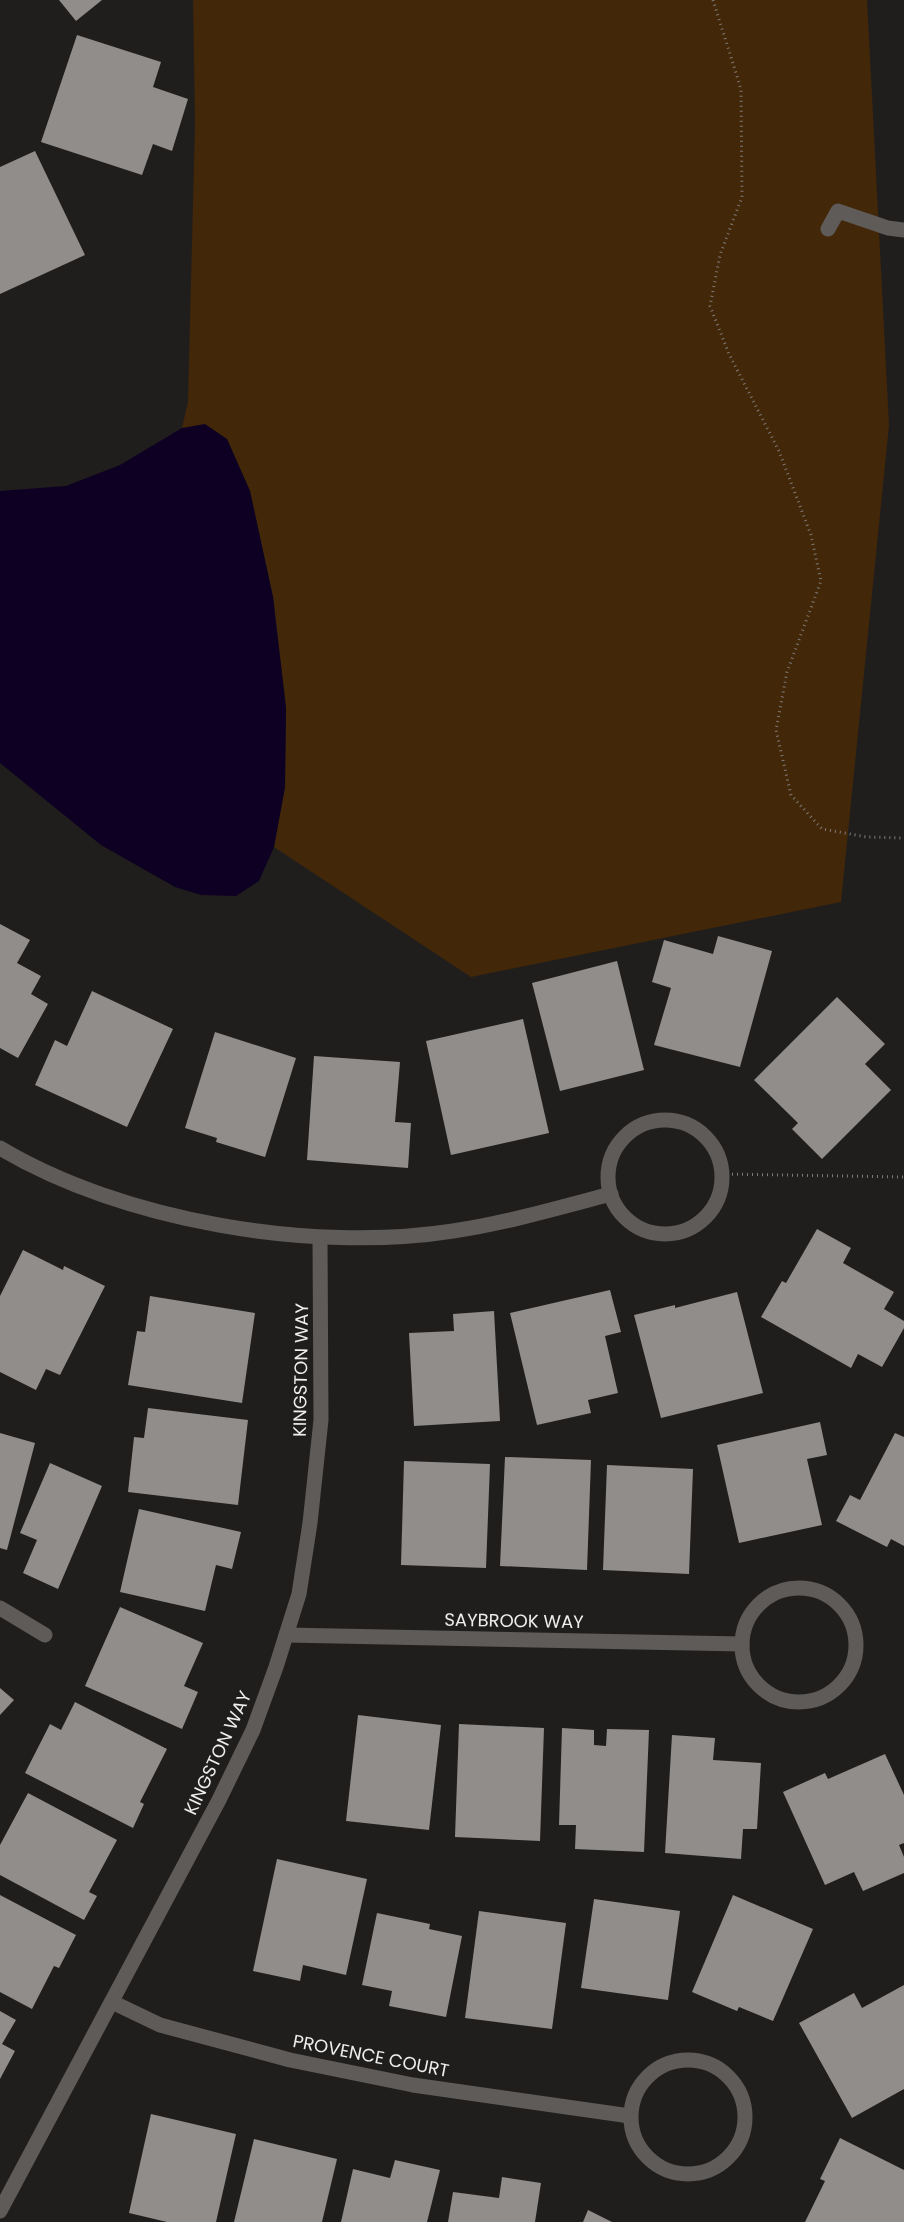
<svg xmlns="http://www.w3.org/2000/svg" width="904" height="2222" viewBox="0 0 904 2222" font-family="Poppins,sans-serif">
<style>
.green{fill:#432709}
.water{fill:#0d0023}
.building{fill:#908d8b}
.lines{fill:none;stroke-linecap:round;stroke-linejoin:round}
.path{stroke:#7d7b7a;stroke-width:3;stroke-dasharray:1 4;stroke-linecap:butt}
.minor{stroke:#5e5b59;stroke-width:15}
.labels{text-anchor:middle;stroke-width:5;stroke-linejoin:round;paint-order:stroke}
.street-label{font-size:18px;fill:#efeeed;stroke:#201e1c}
</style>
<rect width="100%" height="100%" fill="#201e1c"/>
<!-- green -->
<path class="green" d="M193 0H867L889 425 841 902 471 977 274 847 285 787 286 708 273 597 250 491 227 439 182 428 188 402 195 123Z"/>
<!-- water -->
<path class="water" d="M205 424 227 439 250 491 273 597 286 708 285 787 274 847 259 881 236 896 201 895 175 887 101 845 0 763V491L66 486 120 465 182 428Z"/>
<!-- building -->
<g class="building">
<path d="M59 0H102L76 21Z"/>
<path d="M77 35 161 62 153 87 188 99 172 151 153 144 142 175 41 142Z"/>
<path d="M35 151 85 255 0 294V167Z"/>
<path d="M0 924 30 940 17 963 41 976 31 994 48 1004 18 1058 0 1048Z"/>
<path d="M718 936 772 951 740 1067 654 1045 671 988 652 982 664 940 713 954Z"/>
<path d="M617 961 644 1070 560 1091 532 983Z"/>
<path d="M92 991 173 1029 127 1127 35 1085 55 1040 67 1046Z"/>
<path d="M837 997 885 1044 865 1064 891 1090 822 1159 792 1129 798 1123 754 1080Z"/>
<path d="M523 1019 549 1133 451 1155 426 1041Z"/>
<path d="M215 1032 296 1058 265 1157 216 1142 217 1138 185 1128Z"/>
<path d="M314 1056 400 1062 395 1122 411 1123 408 1168 307 1160Z"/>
<path d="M817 1229 851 1248 843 1263 894 1292 884 1309 904 1321V1328L882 1367 858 1354 851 1368 761 1317 782 1281 786 1283Z"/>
<path d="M23 1250 63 1270 64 1266 105 1286 60 1375 46 1369 36 1390 0 1372V1296Z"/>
<path d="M610 1290 621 1332 605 1336 618 1393 588 1400 591 1413 537 1425 510 1313Z"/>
<path d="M737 1292 763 1393 661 1418 634 1315 675 1305V1308Z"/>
<path d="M150 1296 255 1313 242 1403 128 1385 137 1331 145 1332Z"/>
<path d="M494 1311 500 1421 414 1426 409 1333 454 1331 453 1314Z"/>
<path d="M148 1408 248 1420 238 1505 128 1492 134 1437 144 1438Z"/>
<path d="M820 1422 827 1455 807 1459 822 1525 739 1543 717 1445Z"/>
<path d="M0 1433 35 1443 7 1550 0 1548Z"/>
<path d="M895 1433 904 1437V1546L891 1539 887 1547 836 1521 850 1495 860 1500Z"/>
<path d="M505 1457 591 1460 587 1570 500 1566Z"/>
<path d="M404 1461 490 1464 486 1568 401 1565Z"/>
<path d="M50 1463 102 1486 58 1589 23 1573 37 1540 20 1533Z"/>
<path d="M607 1465 693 1469 689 1574 603 1570Z"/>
<path d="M139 1509 241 1532 232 1569 216 1565 205 1611 120 1592Z"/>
<path d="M120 1607 203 1643 184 1686 198 1692 182 1729 85 1686Z"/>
<path d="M0 1688 14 1700 0 1715Z"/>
<path d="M75 1702 167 1749 140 1802 144 1804 133 1828 25 1773 50 1724 61 1730Z"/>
<path d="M358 1715 441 1725 429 1830 346 1821Z"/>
<path d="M459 1724 544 1728 540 1841 455 1837Z"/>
<path d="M562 1728 594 1730V1745L606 1746 607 1729 649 1730 644 1852 575 1849 576 1825H559Z"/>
<path d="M672 1735 715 1738 713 1760 761 1763 757 1829H743L741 1859 665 1853Z"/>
<path d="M885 1754 904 1795V1843L899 1845 904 1857V1873L863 1891 854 1872 825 1885 783 1792 825 1773 828 1779Z"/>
<path d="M28 1793 117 1840 89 1892 97 1896 84 1920 0 1875V1845Z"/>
<path d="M277 1859 367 1879 346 1975 303 1965 300 1981 253 1971Z"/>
<path d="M0 1895 76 1935 59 1968 54 1966 32 2009 0 1992Z"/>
<path d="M733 1895 813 1929 773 2021 739 2007 737 2011 692 1992Z"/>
<path d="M594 1899 680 1911 668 2000 581 1988Z"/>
<path d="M479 1911 566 1923 552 2029 465 2018Z"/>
<path d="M377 1913 430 1924 429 1929 462 1936 446 2017 389 2006 392 1991 362 1985Z"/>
<path d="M904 1985V2089L852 2118 799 2023 854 1993 862 2008Z"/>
<path d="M0 2011 16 2020 2 2044 15 2051 0 2079Z"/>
<path d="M151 2114 236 2134 216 2222H167L129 2213Z"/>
<path d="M840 2138 904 2170V2222H805L825 2181 820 2179Z"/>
<path d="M254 2139 337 2159 322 2222H234Z"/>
<path d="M395 2160 440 2170 427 2222H341L353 2169 390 2178Z"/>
<path d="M502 2177 541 2183 535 2222H448L453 2192 499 2198Z"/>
<path d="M588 2210 612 2222H583Z"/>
</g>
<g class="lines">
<!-- path -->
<g class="path">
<path d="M713 0 741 89 742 197 720 255 710 306 729 354 779 451 811 535 821 581 787 672 776 730 791 795 822 829 867 837 904 838"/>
<path d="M722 1174 904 1177"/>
</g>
<!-- minor -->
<g class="minor">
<path d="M828 229 838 211 888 228 904 230"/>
<circle cx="665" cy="1177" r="57"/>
<path d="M0 1148C122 1221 312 1253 453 1231 506 1223 558 1208 611 1194"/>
<circle cx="799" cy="1645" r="57"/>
<path d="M0 1608 45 1635"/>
<path d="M286 1635 742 1644"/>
<path d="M112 2002 160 2025 290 2060 413 2085 630 2116"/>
<circle cx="688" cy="2117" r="57"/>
<path d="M0 2211 219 1800 253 1730 276 1667 299 1594 310 1523 321 1420 320 1238"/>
</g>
</g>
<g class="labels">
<!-- street labels -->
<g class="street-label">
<text transform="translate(301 1370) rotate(-89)" y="6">KINGSTON WAY</text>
<text transform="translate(514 1621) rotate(1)" y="6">SAYBROOK WAY</text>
<text transform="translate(218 1753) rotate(-65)" y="6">KINGSTON WAY</text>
<text transform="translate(371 2056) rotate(11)" y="6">PROVENCE COURT</text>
</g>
</g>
</svg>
